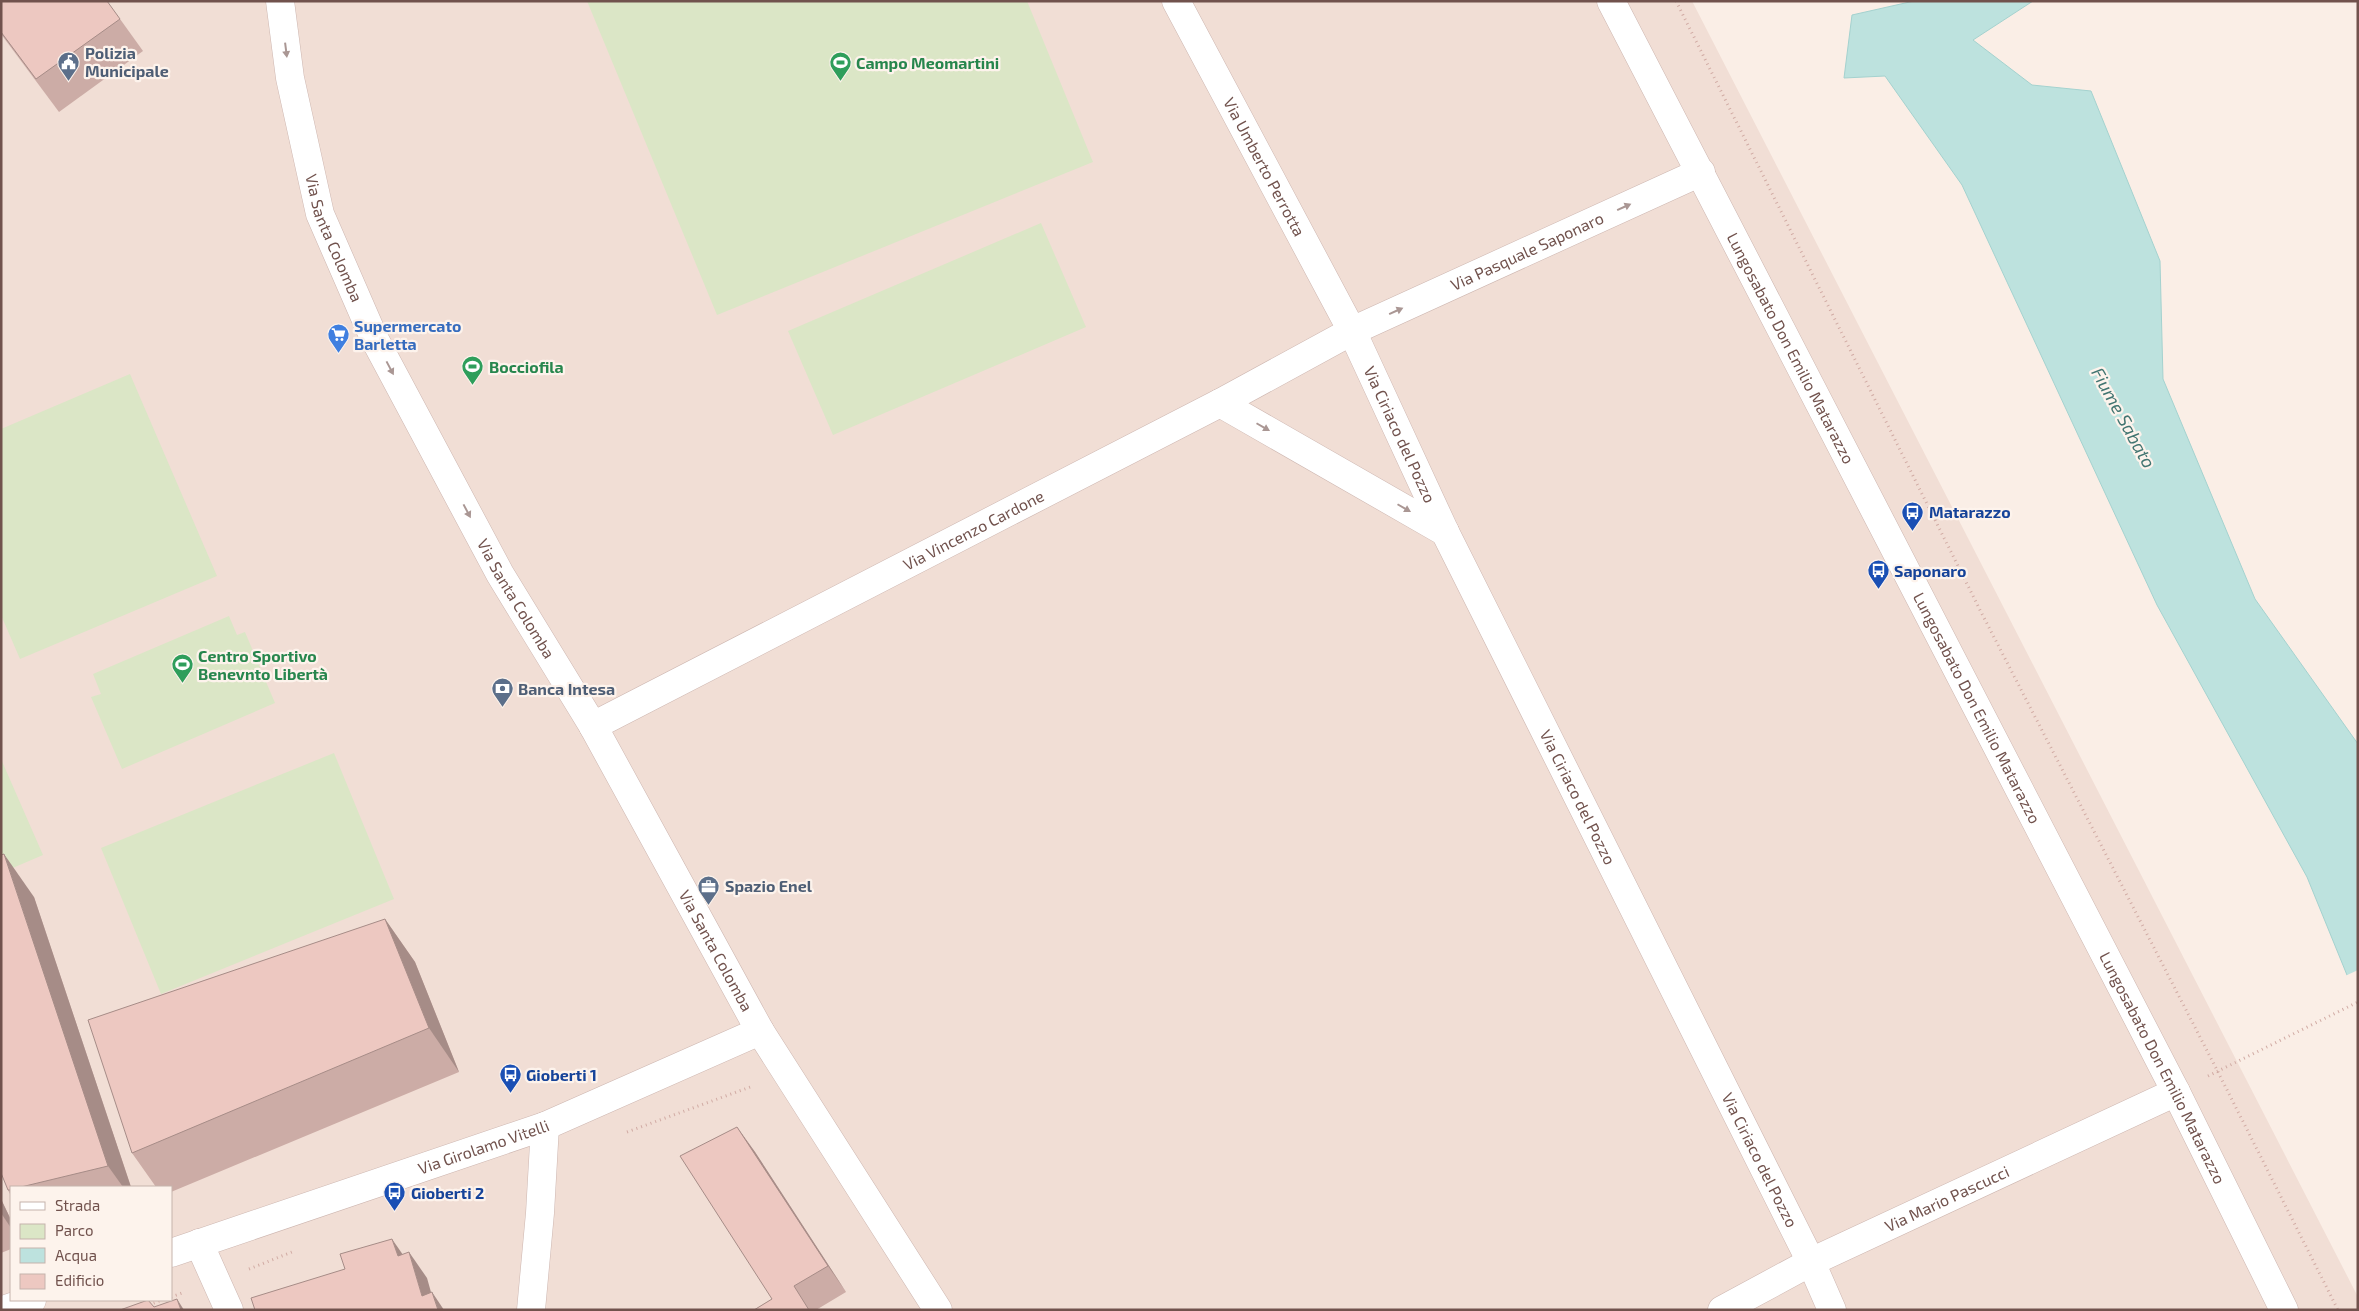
<svg xmlns="http://www.w3.org/2000/svg" width="2359" height="1311" viewBox="0 0 2359 1311" font-family="'Exo 2',sans-serif">
<style>
.residential{fill:#f1ded5;fill-rule:evenodd}
.green{fill:#dbe6c6}
.water{fill:#bde2de;stroke:#a4d2cf}
.pier{fill:#faeee6}
.lines{fill:none;stroke-linecap:round;stroke-linejoin:round}
.minor-casing{stroke:#cdb6b0;stroke-width:29}
.path{stroke:#d1aba4;stroke-width:3;stroke-dasharray:1 4;stroke-linecap:butt}
.minor{stroke:#fff;stroke-width:28}
.wall{fill:#ccaca6}
.shaded-wall{fill:#a68c87}
.building{fill:#edc8c1;stroke:#a68c87}
.oneway{fill:#aa9794}
.labels{text-anchor:middle;stroke-width:4.5;stroke-linejoin:round;paint-order:stroke}
.service-label{font-size:16px;font-weight:bold;fill:#4e5e75;stroke:#fdf3ec;text-anchor:start}
.leisure-label{font-size:16px;font-weight:bold;fill:#27864d;stroke:#fdf3ec;text-anchor:start}
.street-label{font-size:16px;fill:#71524d;stroke:#fdf3ec}
.shop-label{font-size:16px;font-weight:bold;fill:#366cbe;stroke:#fdf3ec;text-anchor:start}
.transit-label{font-size:16px;font-weight:bold;fill:#164399;stroke:#fdf3ec;text-anchor:start}
.water-label{font-size:18px;font-style:italic;fill:#427571;stroke:#fdf3ec}
</style>
<rect width="100%" height="100%" fill="#faeee6"/>
<!-- residential -->
<path class="residential" d="M1 1H1692L2358 1297V1310H1ZM11 1187H171V1300H11Z"/>
<!-- green -->
<g class="green">
<path d="M587 1H1027L1093 162 717 315Z"/>
<path d="M1041 223 1086 327 833 435 788 331Z"/>
<path d="M130 374 217 576 20 659 1 615V429Z"/>
<path d="M229 616 237 635 245 632 275 703 122 769 91 697 101 694 93 674Z"/>
<path d="M334 753 394 899 161 994 101 848Z"/>
<path d="M1 759 43 855 1 873Z"/>
</g>
<!-- water -->
<path class="water" d="M1914 1H2033L1973 40 2032 85 2091 91 2160 261 2163 379 2255 599 2358 744V1002L2307 877 2157 605 1962 185 1885 76 1844 78 1852 15Z"/>
<!-- pier -->
<path class="pier" d="M2358 970V1004L2345 976Z"/>
<g class="lines">
<defs>
<g id="minor">
<path id="s1" d="M280 1 290 78 320 214 374 338 500 574 593 726 760 1031 938 1310"/>
<path id="s2" d="M1176 1 1352 331 1445 532 1811 1262 1832 1310"/>
<path id="s3" d="M1611 1 2176 1092 2284 1310"/>
<path d="M1220 403 1445 532"/>
<path id="s4" d="M593 726 1220 403 1352 331 1701 172"/>
<path d="M199 1243 229 1310"/>
<path id="s5" d="M171 1253 545 1126 760 1031"/>
<path d="M3 1310 32 1300"/>
<path d="M531 1310 540 1213 545 1126"/>
<path id="s6" d="M1722 1310 1811 1262 2176 1092"/>
</g>
</defs>
<!-- minor casing -->
<use href="#minor" class="minor-casing"/>
<!-- path -->
<g class="path">
<path d="M1676 1 1980 610 2218 1072 2338 1310"/>
<path d="M2208 1076 2358 1002"/>
<path d="M627 1132 753 1086"/>
<path d="M249 1269 292 1252"/>
<path d="M171 1297 182 1293"/>
<path d="M149 1305 162 1300"/>
</g>
<!-- minor -->
<use href="#minor" class="minor"/>
</g>
<!-- wall -->
<g class="wall">
<path d="M1 1 120 19 143 51 59 112 1 34Z"/>
<path d="M34 897 131 1187H11V1196L8 1190Z"/>
<path d="M385 919 415 962 459 1072 171 1192V1187H156L132 1153Z"/>
<path d="M737 1127 755 1152 846 1292 816 1310H754L772 1299Z"/>
<path d="M1 1199 11 1220V1249L1 1253Z"/>
</g>
<!-- shaded-wall -->
<g class="shaded-wall">
<path d="M4 854 34 897 131 1187H123L108 1166Z"/>
<path d="M385 919 415 962 459 1072 429 1028Z"/>
<path d="M737 1127 755 1152 846 1292 828 1266Z"/>
<path d="M1 1199 11 1220V1228L1 1213Z"/>
<path d="M392 1239 410 1265 398 1256Z"/>
<path d="M409 1252 427 1278 436 1310 422 1296Z"/>
<path d="M432 1292 444 1310H438Z"/>
<path d="M177 1299 184 1310H181Z"/>
</g>
<!-- building -->
<g class="building">
<path d="M1 1H107L120 19 36 79 1 32Z"/>
<path d="M4 854 108 1166 21 1187H11V1190H8L1 1173V855Z"/>
<path d="M385 919 429 1028 132 1153 88 1020Z"/>
<path d="M737 1127 828 1266 794 1286 809 1310H754L772 1299 680 1156Z"/>
<path d="M392 1239 398 1256 409 1252 422 1296 432 1292 438 1310H255L251 1298 345 1269 340 1254Z"/>
<path d="M177 1299 181 1310H120L148 1300 154 1307Z"/>
</g>
<!-- one-way arrows -->
<defs><path id="oneway-solid" d="M-6-.8H1V-3.2L6.5 0L1 3.2V.8H-6Z" transform="scale(1.25)"/></defs>
<g class="oneway">
<use href="#oneway-solid" transform="translate(286 50) rotate(83)"/>
<use href="#oneway-solid" transform="translate(1624 207) rotate(-24)"/>
<use href="#oneway-solid" transform="translate(1396 311) rotate(-24)"/>
<use href="#oneway-solid" transform="translate(390 368) rotate(62)"/>
<use href="#oneway-solid" transform="translate(1263 427) rotate(30)"/>
<use href="#oneway-solid" transform="translate(1404 508) rotate(30)"/>
<use href="#oneway-solid" transform="translate(467 511) rotate(62)"/>
</g>
<!-- icons -->
<defs>
<symbol id="civic-pin" viewBox="-11 -11 22 30"><path d="M0 17L-7.5 6A9.5 9.5 0 1 1 7.5 6Z" fill="#5c6f8a" stroke="#fdf3ec"/><path d="M-.6-6.5H3V-4.5H.6V-3L4-1V1h2V6H-6V1h2V-1L-.6-3ZM-1.2 2.5V6h2.4V2.5Z" fill="#fff"/></symbol>
<symbol id="stadium-pin" viewBox="-11 -11 22 30"><path d="M0 17L-7.5 6A9.5 9.5 0 1 1 7.5 6Z" fill="#2e9e5b" stroke="#fdf3ec"/><path d="M0-5a6.5 5 0 1 0 0 10a6.5 5 0 1 0 0-10ZM-3.5-1.8h7v3.6h-7Z" fill="#fff"/></symbol>
<symbol id="supermarket-pin" viewBox="-11 -11 22 30"><path d="M0 17L-7.5 6A9.5 9.5 0 1 1 7.5 6Z" fill="#3f7fe0" stroke="#fdf3ec"/><path d="M-6-5.5h2.5l.6 2H6L4.5 2H-2.5L-4.4-4H-6ZM-1.5 3.2a1.3 1.3 0 1 0 .1 0ZM3 3.2a1.3 1.3 0 1 0 .1 0Z" fill="#fff"/></symbol>
<symbol id="bus-pin" viewBox="-11 -11 22 30"><path d="M0 17L-7.5 6A9.5 9.5 0 1 1 7.5 6Z" fill="#1a4fb4" stroke="#fdf3ec"/><path d="M-5-6H5V4H4V6H2V4H-2V6H-4V4H-5ZM-3.5-4V0h7V-4ZM-3.5 1.2v1.5H-2V1.2ZM2 1.2v1.5H3.5V1.2Z" fill="#fff"/></symbol>
<symbol id="bank-pin" viewBox="-11 -11 22 30"><path d="M0 17L-7.5 6A9.5 9.5 0 1 1 7.5 6Z" fill="#5c6f8a" stroke="#fdf3ec"/><path d="M-6-4H6V4H-6ZM0-2.3a2.3 2.3 0 1 0 0 4.6a2.3 2.3 0 1 0 0-4.6Z" fill="#fff"/></symbol>
<symbol id="office-pin" viewBox="-11 -11 22 30"><path d="M0 17L-7.5 6A9.5 9.5 0 1 1 7.5 6Z" fill="#5c6f8a" stroke="#fdf3ec"/><path d="M-6-3h4V-5.5h4V-3h4V5H-6ZM-1-4.5V-3h2v-1.5ZM-6 0V1H6V0Z" fill="#fff"/></symbol>
</defs>
<g fill-rule="evenodd">
<use href="#civic-pin" x="56" y="50" width="25" height="34"/>
<use href="#stadium-pin" x="828" y="50" width="25" height="34"/>
<use href="#supermarket-pin" x="326" y="322" width="25" height="34"/>
<use href="#stadium-pin" x="460" y="354" width="25" height="34"/>
<use href="#bus-pin" x="1900" y="500" width="25" height="34"/>
<use href="#bus-pin" x="1866" y="558" width="25" height="34"/>
<use href="#stadium-pin" x="170" y="652" width="25" height="34"/>
<use href="#bank-pin" x="490" y="676" width="25" height="34"/>
<use href="#office-pin" x="696" y="874" width="25" height="34"/>
<use href="#bus-pin" x="498" y="1062" width="25" height="34"/>
<use href="#bus-pin" x="382" y="1180" width="25" height="34"/>
</g>
<g class="labels">
<!-- service labels -->
<g class="service-label">
<text x="85" y="59">Polizia<tspan x="85" dy="18">Municipale</tspan></text>
<text x="518" y="695">Banca Intesa</text>
<text x="725" y="892">Spazio Enel</text>
</g>
<!-- leisure labels -->
<g class="leisure-label">
<text x="856" y="69">Campo Meomartini</text>
<text x="489" y="373">Bocciofila</text>
<text x="198" y="662">Centro Sportivo<tspan x="198" dy="18">Benevnto Libertà</tspan></text>
</g>
<!-- street labels -->
<g class="street-label">
<text dy="6" stroke="none"><textPath href="#s2" startOffset="188">Via Umberto Perrotta</textPath></text>
<text dy="6" stroke="none"><textPath href="#s1" startOffset="244">Via Santa Colomba</textPath></text>
<text dy="6" stroke="none"><textPath href="#s4" startOffset="1048">Via Pasquale Saponaro</textPath></text>
<text dy="6" stroke="none"><textPath href="#s3" startOffset="391">Lungosabato Don Emilio Matarazzo</textPath></text>
<text dy="6" stroke="none"><textPath href="#s2" startOffset="488">Via Ciriaco del Pozzo</textPath></text>
<text dy="6" stroke="none"><textPath href="#s4" startOffset="428">Via Vincenzo Cardone</textPath></text>
<text dy="6" stroke="none"><textPath href="#s1" startOffset="649">Via Santa Colomba</textPath></text>
<text dy="6" stroke="none"><textPath href="#s3" startOffset="796">Lungosabato Don Emilio Matarazzo</textPath></text>
<text dy="6" stroke="none"><textPath href="#s2" startOffset="892">Via Ciriaco del Pozzo</textPath></text>
<text dy="6" stroke="none"><textPath href="#s1" startOffset="1054">Via Santa Colomba</textPath></text>
<text dy="6" stroke="none"><textPath href="#s3" startOffset="1201">Lungosabato Don Emilio Matarazzo</textPath></text>
<text dy="6" stroke="none"><textPath href="#s5" startOffset="330">Via Girolamo Vitelli</textPath></text>
<text dy="6" stroke="none"><textPath href="#s2" startOffset="1298">Via Ciriaco del Pozzo</textPath></text>
<text dy="6" stroke="none"><textPath href="#s6" startOffset="251">Via Mario Pascucci</textPath></text>
</g>
<!-- shop labels -->
<g class="shop-label">
<text x="354" y="332">Supermercato<tspan x="354" dy="18">Barletta</tspan></text>
</g>
<!-- transit labels -->
<g class="transit-label">
<text x="1929" y="518">Matarazzo</text>
<text x="1894" y="577">Saponaro</text>
<text x="526" y="1081">Gioberti 1</text>
<text x="411" y="1199">Gioberti 2</text>
</g>
<!-- water labels -->
<g class="water-label">
<text transform="translate(2123 418) rotate(61)" y="6">Fiume Sabato</text>
</g>
</g>
<!-- border -->
<rect width="2359" height="1311" fill="none" stroke="#71524d" stroke-width="5"/>
<!-- legend -->
<rect x="10" y="1186" width="162" height="115" fill="#fdf3ec" stroke="#c5b3ac"/>
<rect x="20" y="1202" width="25" height="8" fill="#ffffff" stroke="#c5b3ac"/>
<text x="55" y="1211" font-size="15" fill="#71524d">Strada</text>
<rect x="20" y="1224" width="25" height="15" fill="#dbe6c6" stroke="#c5b3ac"/>
<text x="55" y="1236" font-size="15" fill="#71524d">Parco</text>
<rect x="20" y="1248" width="25" height="15" fill="#bde2de" stroke="#c5b3ac"/>
<text x="55" y="1261" font-size="15" fill="#71524d">Acqua</text>
<rect x="20" y="1274" width="25" height="15" fill="#edc8c1" stroke="#c5b3ac"/>
<text x="55" y="1286" font-size="15" fill="#71524d">Edificio</text>
</svg>
